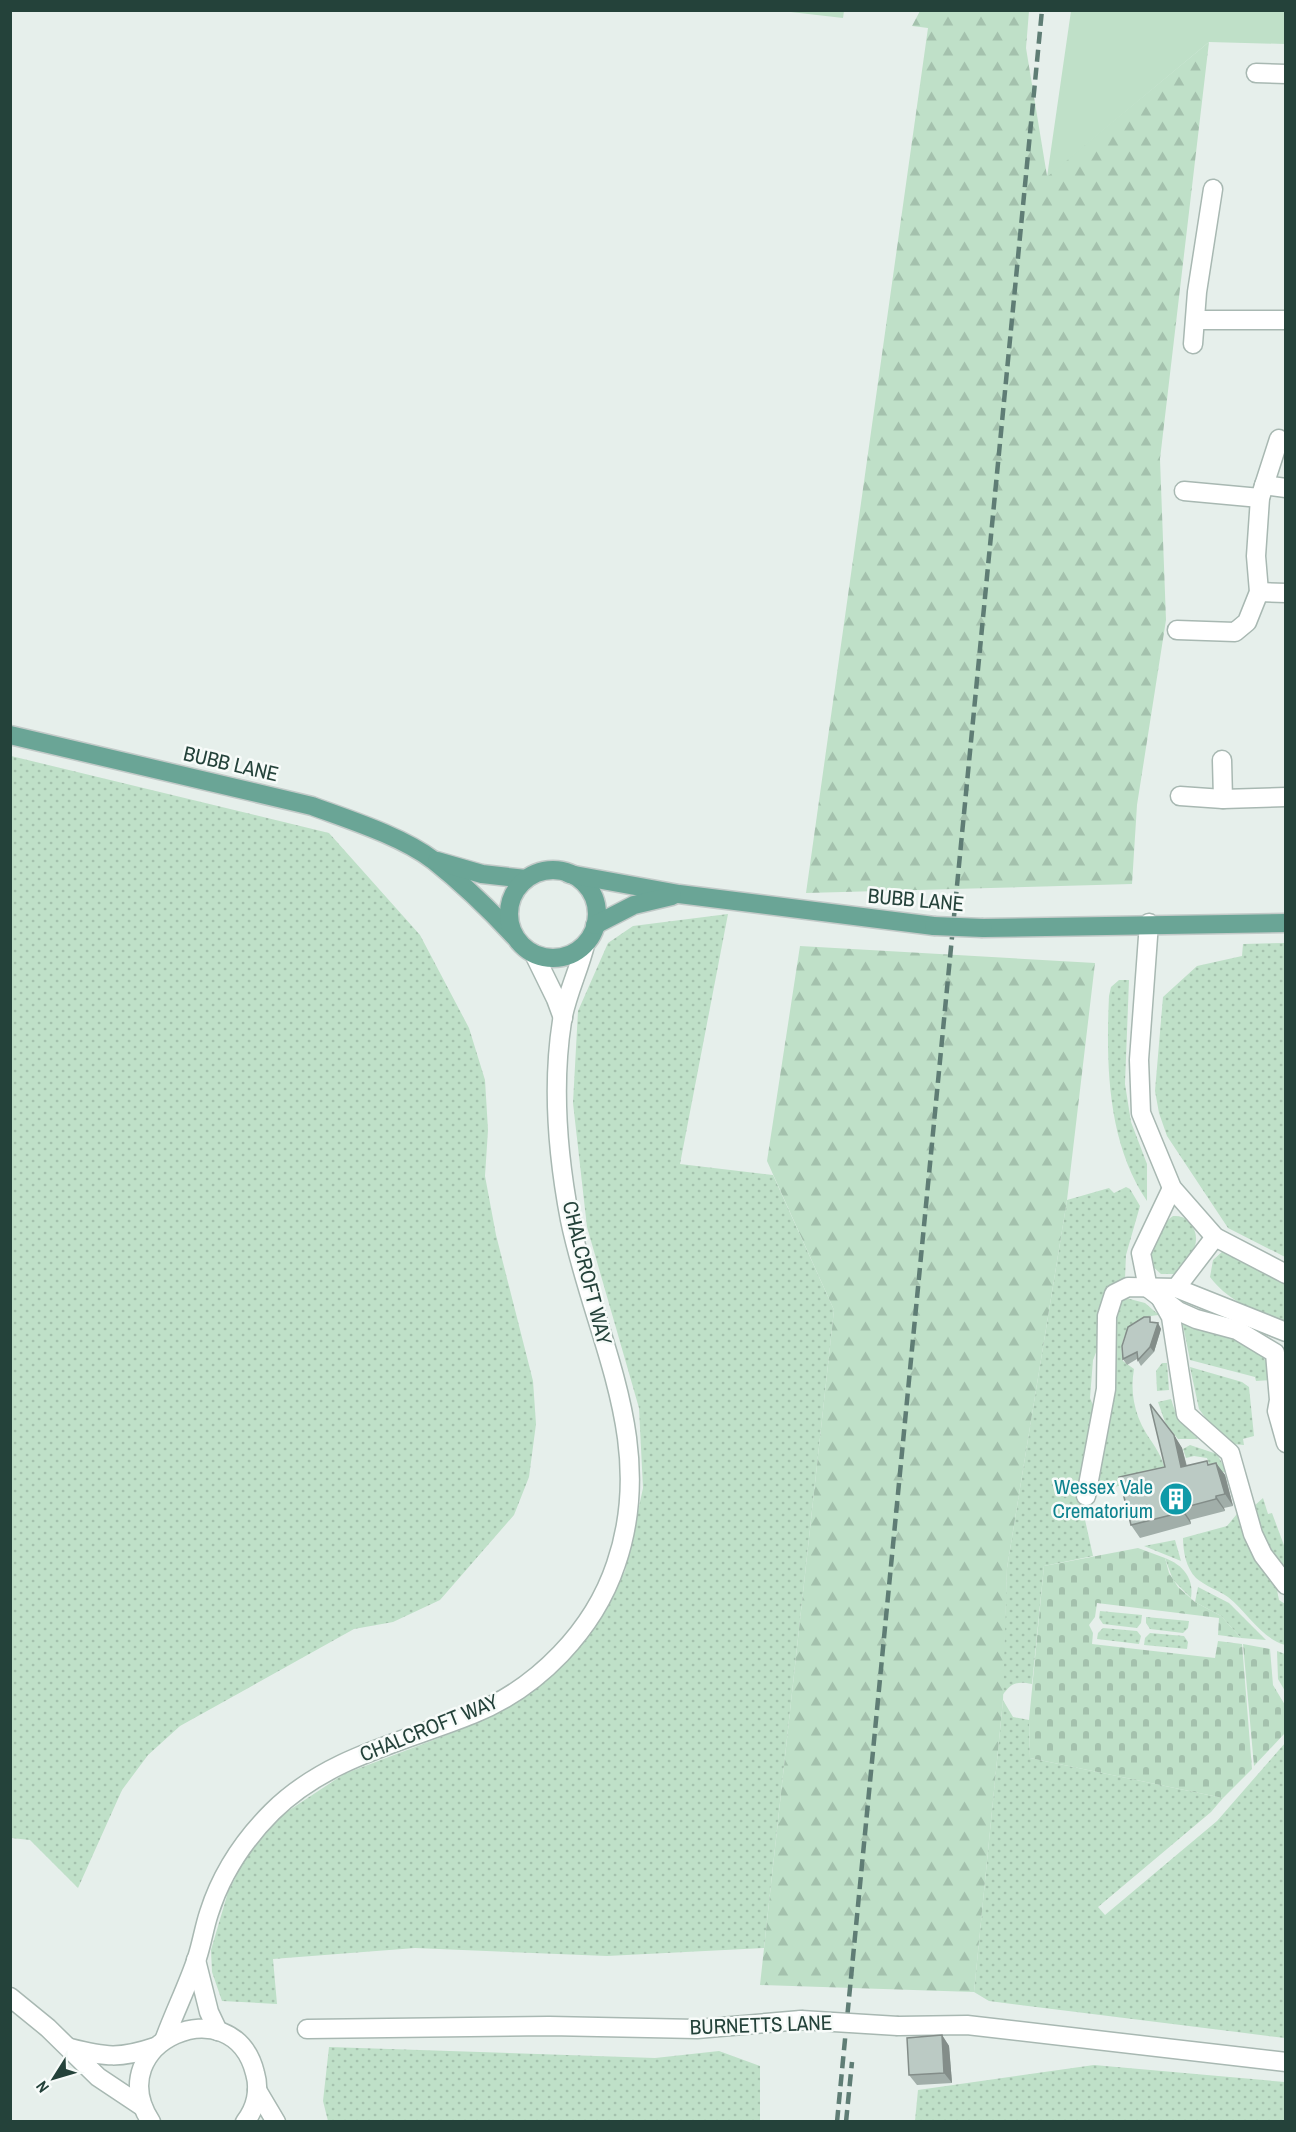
<svg xmlns="http://www.w3.org/2000/svg" width="1296" height="2132" viewBox="0 0 1296 2132" font-family="'Archivo Narrow',sans-serif">
<style>
.grass{fill:url(#grass-dots)}
.forest{fill:url(#forest-firs)}
.cemetery{fill:url(#cemetery-stones)}
.green{fill:#bfe0c8}
.lines{fill:none;stroke-linecap:round;stroke-linejoin:round}
.minor-casing{stroke:#a8b8b2;stroke-width:21}
.major-casing{stroke:#c2cac8;stroke-width:21}
.minor{stroke:#fff;stroke-width:18}
.major{stroke:#6aa596;stroke-width:18}
.rail{stroke:#5f7d75;stroke-width:4.5;stroke-dasharray:12 6;stroke-linecap:butt}
.minor-bridge-casing{stroke:#a8b8b2;stroke-width:21;stroke-linecap:butt}
.major-bridge-casing{stroke:#c2cac8;stroke-width:21;stroke-linecap:butt}
.minor-bridge{stroke:#fff;stroke-width:18}
.major-bridge{stroke:#6aa596;stroke-width:18}
.wall{fill:#a1aea9}
.shaded-wall{fill:#838d89}
.building{fill:#bbcac4;stroke:#838d89;stroke-width:1.5}
.labels{text-anchor:middle;stroke-width:5;stroke-linejoin:round;paint-order:stroke}
.street-label{font-size:21px;fill:#24423a;stroke:#f7fbf9}
.culture-label{font-size:21px;fill:#0d838f;stroke:#f7fbf9;text-anchor:end}
</style>
<defs>
<pattern id="grass-dots" width="8" height="8" patternUnits="userSpaceOnUse" patternTransform="scale(1.5)"><rect width="8" height="8" fill="#bfe0c8"/><path d="M2 2h.1M6 6h.1" fill="none" stroke="#a4c1ad" stroke-width="1.8" stroke-linecap="round"/></pattern>
<pattern id="forest-firs" width="22" height="20" patternUnits="userSpaceOnUse" patternTransform="scale(1.5)"><rect width="22" height="20" fill="#bfe0c8"/><path d="M5 1l3.5 6h-7zM16 11l3.5 6h-7z" fill="#a4c1ad"/></pattern>
<pattern id="cemetery-stones" width="16" height="16" patternUnits="userSpaceOnUse" patternTransform="scale(1.5)"><rect width="16" height="16" fill="#bfe0c8"/><path d="M2 7V4a2 2 0 0 1 4 0v3zM10 15v-3a2 2 0 0 1 4 0v3z" fill="#a4c1ad"/></pattern>
</defs>
<rect width="100%" height="100%" fill="#e6efeb"/>
<!-- grass -->
<g class="grass">
<path d="M11 756 329 833 420 935 469 1028 485 1080 488 1130 485 1176 496 1235 533 1381 536 1424 529 1477 514 1515 440 1600 393 1622 354 1629 180 1726 148 1755 122 1790 78 1888 30 1840 11 1838Z"/>
<path d="M728 914 680 1164 773 1175 834 1310 764 1948 607 1956 415 1948 273 1959 277 2004 222 2001 212 1972 211 1950 228 1892 244 1861 261 1839 285 1813 344 1774 465 1728 520 1701 548 1679 587 1639 625 1571 643 1488 639 1408 587 1227 573 1103 578 1011 608 943 633 926Z"/>
<path d="M1285 943H1286L1285 1257 1228 1228 1167 1136 1159 1113 1155 1091 1163 997 1197 966 1242 956 1243 944Z"/>
<path d="M1119 980H1129L1125 1084 1131 1122 1147 1164V1201C1107 1142 1106 1063 1109 996L1111 987Z"/>
<path d="M1126 1187 1130 1189 1140 1206 1126 1255 1125 1279 1093 1360 1090 1398 1096 1412 1080 1497 1093 1556 1044 1566 1032 1684C1016 1681 1011 1683 1002 1696L1007 1568 1067 1200 1109 1188 1114 1193Z"/>
<path d="M1173 1216C1181 1216 1185 1217 1190 1223 1205 1242 1189 1257 1178 1274H1161L1150 1264C1148 1248 1159 1225 1173 1216Z"/>
<path d="M1224 1250 1285 1282V1323C1255 1310 1231 1304 1210 1277L1213 1260Z"/>
<path d="M1126 1298 1145 1303 1159 1315C1133 1316 1117 1335 1123 1361L1134 1369C1130 1391 1134 1413 1146 1433 1155 1447 1164 1458 1166 1475L1097 1491 1095 1486 1117 1310 1120 1301Z"/>
<path d="M1182 1321C1213 1331 1270 1340 1272 1380L1256 1381 1255 1377 1190 1360Z"/>
<path d="M1162 1363H1167L1169 1390 1157 1391 1156 1371Z"/>
<path d="M1190 1367 1242 1382 1249 1387 1254 1436 1243 1439 1244 1445 1232 1444 1207 1420 1199 1409Z"/>
<path d="M1171 1399 1177 1417 1198 1439H1178L1166 1425 1158 1402Z"/>
<path d="M1190 1445 1217 1454 1227 1472 1212 1473 1207 1458 1194 1456 1186 1458 1183 1449Z"/>
<path d="M1263 1498 1268 1514 1272 1513 1285 1548V1577L1261 1534 1253 1507Z"/>
<path d="M1241 1509 1276 1585 1279 1600 1285 1604V1645C1261 1638 1248 1613 1228 1597 1218 1590 1205 1586 1196 1578 1186 1568 1183 1551 1183 1538L1227 1526Z"/>
<path d="M1175 1540 1181 1561 1144 1546Z"/>
<path d="M1165 1558C1183 1565 1194 1578 1191 1598L1173 1580Z"/>
<path d="M1198 1587 1229 1603 1266 1640 1241 1638 1221 1616 1195 1602Z"/>
<path d="M1100 1611 1142 1615 1141 1623 1137 1628 1103 1624 1099 1618Z"/>
<path d="M1146 1617 1189 1621 1188 1628 1183 1633 1150 1629 1146 1623Z"/>
<path d="M1103 1628 1137 1631 1141 1636 1139 1644 1097 1639 1098 1633Z"/>
<path d="M1150 1633 1184 1636 1188 1642 1187 1649 1144 1645 1145 1638Z"/>
<path d="M1277 1651 1285 1654V1691L1278 1679Z"/>
<path d="M1003 1700 1013 1717 1029 1720 1030 1758 1223 1798 1211 1812 1098 1907 1105 1915 1217 1821 1285 1743V2038L989 2001 974 1992Z"/>
<path d="M329 2047 655 2058 719 2051 760 2066V2121H328L323 2101Z"/>
<path d="M1094 2065 1285 2082V2121H915L918 2090Z"/>
</g>
<!-- forest -->
<g class="forest">
<path d="M782 11H844L843 18Z"/>
<path d="M920 11H1029L1026 48 1047 176 1209 42 1160 459 1166 620 1137 805 1132 884 806 893 928 28 912 26Z"/>
<path d="M800 946 1095 963 1067 1200 1007 1568 1003 1700 974 1992 760 1985 834 1310 767 1161Z"/>
</g>
<!-- cemetery -->
<g class="cemetery">
<path d="M1138 1548 1165 1558 1169 1573 1178 1587 1195 1602 1221 1616 1241 1638 1218 1635 1219 1618 1097 1603 1095 1617 1089 1625 1093 1633 1092 1644 1215 1658 1218 1641 1242 1644 1252 1769 1223 1798 1030 1758 1029 1720 1044 1566Z"/>
<path d="M1243 1644 1270 1649 1273 1685 1285 1705V1733L1254 1766Z"/>
</g>
<!-- green -->
<path class="green" d="M1071 11H1285V44L1209 42 1047 177Z"/>
<g class="lines">
<defs>
<g id="minor">
<path d="M1256 73 1286 74"/>
<path d="M1196 320H1286"/>
<path d="M1193 344 1197 292 1213 189"/>
<path d="M1264 485 1286 488"/>
<path d="M1184 491 1260 498"/>
<path d="M1259 592 1286 593"/>
<path d="M1177 630 1235 632 1247 622 1259 592 1256 556 1260 498 1279 439"/>
<path d="M1222 760 1223 799"/>
<path d="M1180 796 1223 799 1286 797"/>
<path d="M1149 923 1139 1060 1141 1113 1172 1188 1215 1237 1286 1274"/>
<path d="M534 954 556 999 563 1018"/>
<path d="M1172 1188 1141 1253 1148 1288 1178 1311 1196 1319 1237 1330 1275 1353 1279 1400 1277 1411 1286 1443"/>
<path d="M1215 1237 1176 1288 1286 1332"/>
<path d="M1161 1299 1171 1317 1186 1414 1230 1453 1253 1534 1263 1555 1286 1585"/>
<path d="M1086 1496 1106 1389 1107 1316 1114 1294 1128 1287 1176 1288"/>
<path d="M196 1960 209 2012 218 2031"/>
<path d="M10 1997 48 2028 98 2077 143 2107"/>
<path d="M898 2026 967 2025 1286 2062"/>
<path d="M307 2029 549 2026 697 2029 801 2020"/>
<path d="M165 2038C175 2011 188 1985 197 1958 202 1943 204 1928 209 1913 221 1875 244 1840 272 1812 327 1757 404 1742 473 1714 538 1688 594 1630 616 1564 658 1442 594 1337 570 1220 558 1157 552 1085 562 1021 566 996 579 970 585 945"/>
<path d="M70 2048C105 2057 120 2059 155 2047"/>
<path d="M257 2090 276 2122"/>
<path d="M151 2122C99 2042 233 1985 255 2073 260 2090 256 2108 245 2122"/>
</g>
<g id="major">
<path d="M10 735 312 806C350 820 401 836 433 860 462 883 489 909 514 936"/>
<path d="M437 861 482 874 526 879"/>
<circle cx="553" cy="914" r="44"/>
<path d="M569 874 679 894 934 926"/>
<path d="M595 925 634 905 672 896"/>
<path d="M983 928 1286 923"/>
</g>
</defs>
<!-- minor casing -->
<use href="#minor" class="minor-casing"/>
<!-- major casing -->
<use href="#major" class="major-casing"/>
<!-- minor -->
<use href="#minor" class="minor"/>
<!-- major -->
<use href="#major" class="major"/>
<!-- rail -->
<g class="rail">
<path d="M837 2122 1042 10"/>
<path d="M846 2122 852 2062"/>
</g>
<defs>
<path id="minor-bridge" d="M801 2020 898 2026"/>
<path id="major-bridge" d="M934 926 983 928"/>
</defs>
<!-- minor-bridge casing -->
<use href="#minor-bridge" class="minor-bridge-casing"/>
<!-- major-bridge casing -->
<use href="#major-bridge" class="major-bridge-casing"/>
<!-- minor-bridge -->
<use href="#minor-bridge" class="minor-bridge"/>
<!-- major-bridge -->
<use href="#major-bridge" class="major-bridge"/>
</g>
<!-- wall -->
<g class="wall">
<path d="M1154 1323H1158L1161 1329 1154 1352 1141 1366 1137 1359 1127 1365 1123 1359Z"/>
<path d="M1174 1435 1182 1448 1187 1466 1209 1465 1216 1463 1225 1475 1233 1506 1224 1508 1225 1511 1190 1520 1191 1524 1140 1538 1131 1525 1165 1467Z"/>
<path d="M942 2035 949 2046 952 2083 917 2085 909 2075Z"/>
</g>
<!-- shaded-wall -->
<g class="shaded-wall">
<path d="M1158 1323 1161 1329 1154 1352 1150 1347Z"/>
<path d="M1174 1435 1182 1448 1190 1480 1181 1467Z"/>
<path d="M1216 1463 1225 1475 1233 1506 1225 1494Z"/>
<path d="M1216 1496 1224 1508 1225 1511 1216 1499Z"/>
<path d="M1182 1508 1190 1520 1191 1524 1183 1512Z"/>
<path d="M942 2035 949 2046 952 2083 944 2073Z"/>
</g>
<!-- building -->
<g class="building">
<path d="M1144 1317H1150V1322L1158 1323 1150 1347 1138 1360 1137 1352 1123 1359 1122 1346 1128 1327Z"/>
<path d="M1150 1404 1174 1435 1181 1467 1207 1461 1208 1465 1216 1463 1225 1494 1216 1496V1499L1182 1508 1183 1512 1131 1525 1119 1477 1165 1467Z"/>
<path d="M942 2035 944 2073 909 2075 907 2038Z"/>
</g>
<!-- icons -->
<defs>
<symbol id="building-disc" viewBox="-11 -11 22 22"><circle r="9.5" fill="#0f9aa8" stroke="#f7fbf9"/><path d="M-4-6H4V6H1V3H-1V6H-4ZM-2.5-4.3h1.7v1.8h-1.7ZM.8-4.3h1.7v1.8H.8ZM-2.5-1h1.7V.8h-1.7ZM.8-1h1.7V.8H.8Z" fill="#fff"/></symbol>
</defs>
<g fill-rule="evenodd">
<use href="#building-disc" x="1157" y="1480" width="38" height="38"/>
</g>
<g class="labels">
<!-- street labels -->
<g class="street-label">
<text transform="translate(231 764) rotate(13)" y="7">BUBB LANE</text>
<text transform="translate(916 900) rotate(5)" y="7">BUBB LANE</text>
<text transform="translate(587 1273) rotate(76)" y="7">CHALCROFT WAY</text>
<text transform="translate(429 1728) rotate(-22)" y="7">CHALCROFT WAY</text>
<text transform="translate(761 2025) rotate(-2)" y="7">BURNETTS LANE</text>
</g>
<!-- culture labels -->
<g class="culture-label">
<text x="1153" y="1494">Wessex Vale<tspan x="1153" dy="24">Crematorium</tspan></text>
</g>
</g>
<!-- border -->
<rect width="1296" height="2132" fill="none" stroke="#24423a" stroke-width="24"/>
<!-- north arrow -->
<g transform="translate(54 2078) rotate(233)" stroke="#f7fbf9" stroke-width="4.5" paint-order="stroke">
<path d="M0-4.5L10 22L0 15L-10 22Z" fill="#24423a"/>
<text y="-9" font-size="16" font-weight="bold" text-anchor="middle" fill="#24423a">N</text>
</g>
</svg>
